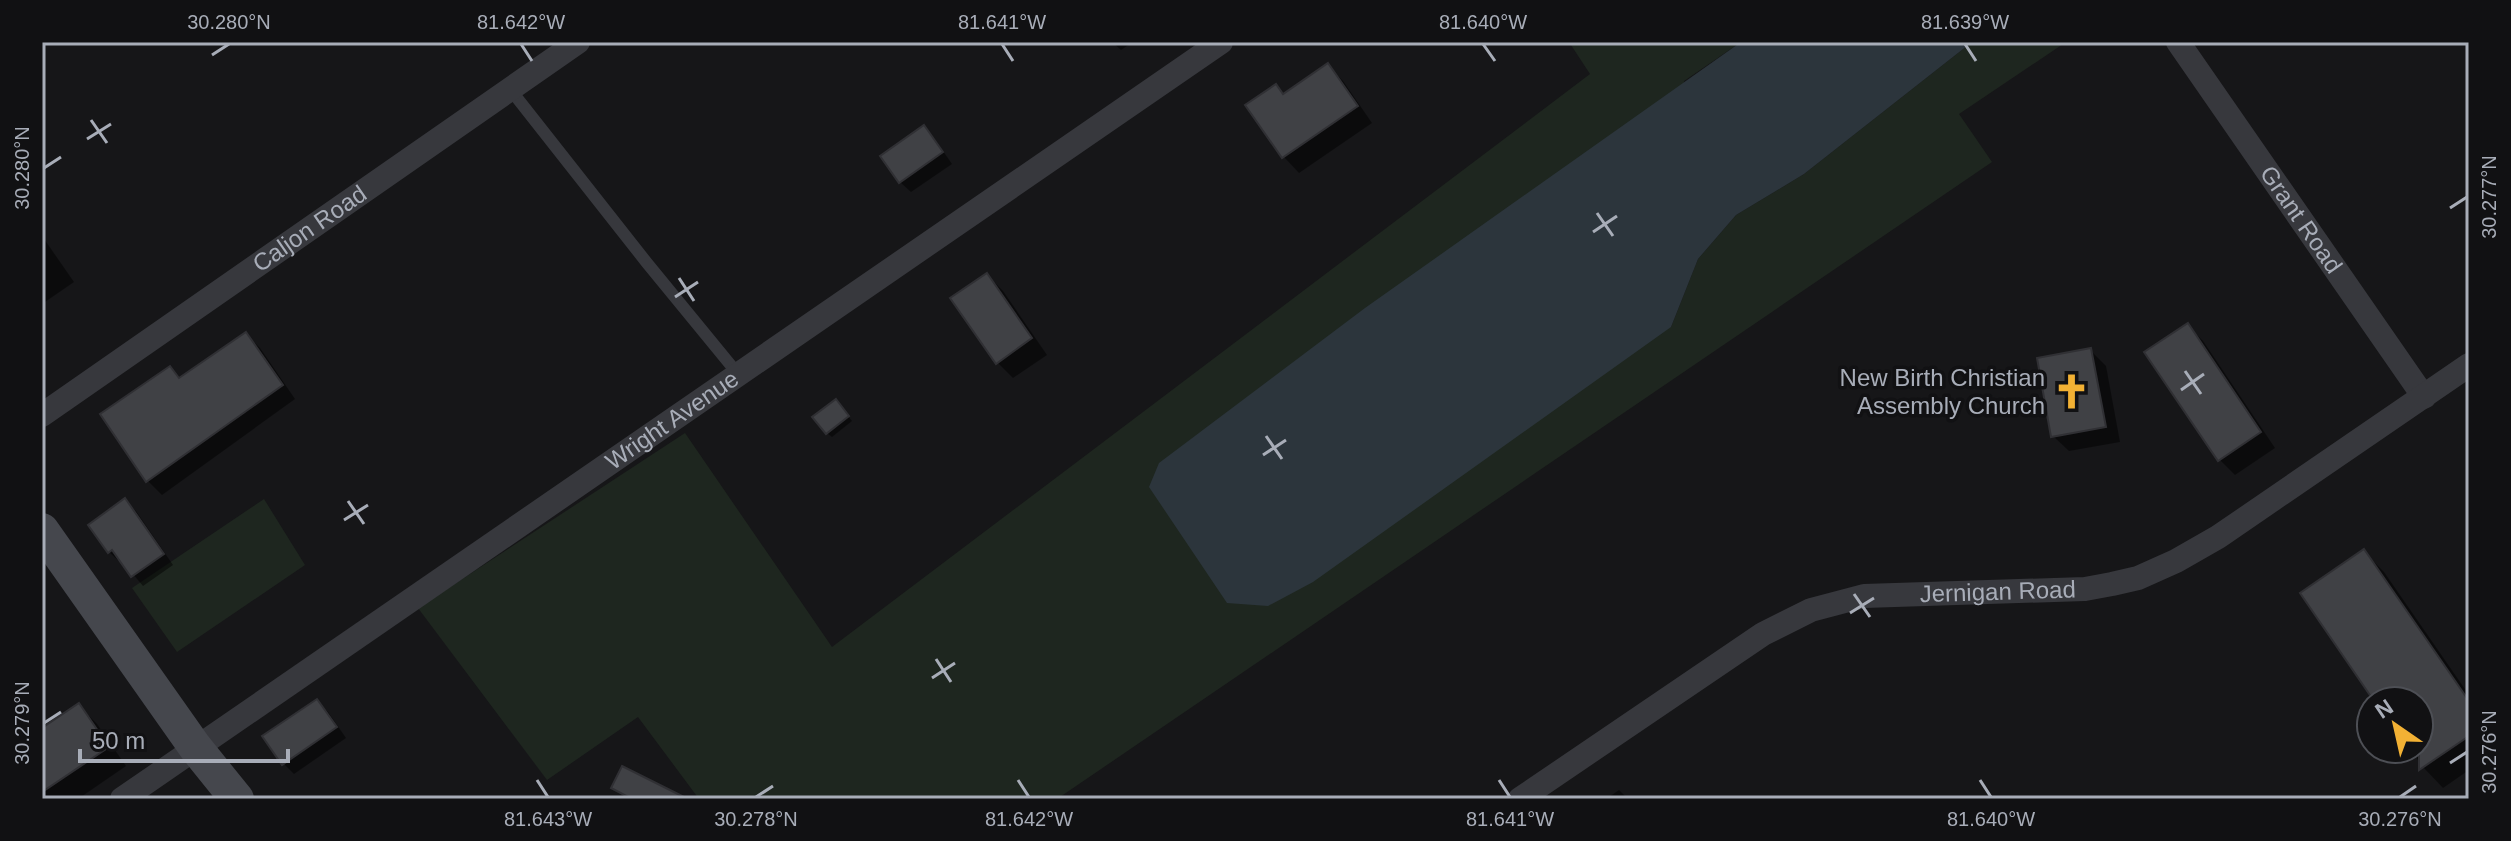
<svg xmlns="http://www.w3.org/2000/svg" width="2511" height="841" viewBox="0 0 2511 841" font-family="Helvetica,sans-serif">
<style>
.green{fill:#1e261f}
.water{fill:#2c353c}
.shadow{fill:#0007}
.building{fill:#404145;stroke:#303034;stroke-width:2}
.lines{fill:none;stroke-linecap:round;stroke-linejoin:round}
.lane{stroke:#37383d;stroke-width:12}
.street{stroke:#37383d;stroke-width:24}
.secondary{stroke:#45474d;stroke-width:34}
.ticks{fill:none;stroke:#a8adb8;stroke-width:3}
.labels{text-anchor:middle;stroke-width:7;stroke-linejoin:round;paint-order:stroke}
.street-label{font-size:24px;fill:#a8adb8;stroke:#111113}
.poi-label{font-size:24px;fill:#a8adb8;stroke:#111113;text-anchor:end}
.neatline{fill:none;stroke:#a8adb8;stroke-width:3}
.ticks-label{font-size:20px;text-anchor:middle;fill:#a8adb8}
</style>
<rect width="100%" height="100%" fill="#161618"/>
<!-- green -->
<g class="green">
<path d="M1569 42H1741L1684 81 1671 327 1698 259 1736 215 1804 174 1972 42H2066L1959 114 1992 162 1057 799H699L638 717 547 780 418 608 685 433 832 647 1590 74Z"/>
<path d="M264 499 305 565 177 652 132 588Z"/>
</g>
<!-- water -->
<path class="water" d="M1741 42H1972L1804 174 1736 215 1698 259 1671 327 1313 582 1268 606 1227 603 1149 487 1159 463 1365 308Z"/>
<!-- shadow -->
<g class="shadow">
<path d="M1112 42H1133L1121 50Z"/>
<path d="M1327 65 1343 81 1372 123 1299 173 1284 157 1248 106 1276 87 1285 95Z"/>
<path d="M924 127 934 138 952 164 911 192 900 182Z"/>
<path d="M42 236 74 282 42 304Z"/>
<path d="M987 275 1003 291 1047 355 1013 378 997 362Z"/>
<path d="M2188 326 2203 341 2275 448 2235 475 2219 459Z"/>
<path d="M246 334 260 348 295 399 162 495 148 481 102 415 170 368 180 379Z"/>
<path d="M2090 350 2106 366 2120 442 2069 451 2053 436Z"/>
<path d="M840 406 852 421 832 437 827 433Z"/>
<path d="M125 501 136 511 173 565 143 586 122 561 120 562 109 552Z"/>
<path d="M2364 552 2384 572 2469 695V770L2443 788 2423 767 2410 749H2419V701H2377Z"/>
<path d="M317 701 328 712 346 738 294 774 284 764 265 737Z"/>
<path d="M79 706 97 724 126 766 78 799H42V731Z"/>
<path d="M1619 790 1628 799H1606Z"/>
</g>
<!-- building -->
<g class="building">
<path d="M1328 63 1358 106 1282 158 1245 105 1276 84 1283 94Z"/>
<path d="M924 125 943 152 899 183 880 156Z"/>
<path d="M987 273 1032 338 996 364 950 298Z"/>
<path d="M2188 323 2261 432 2218 461 2144 352Z"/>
<path d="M246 332 283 385 146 482 100 414 170 366 179 378Z"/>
<path d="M2091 348 2106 427 2051 437 2037 358Z"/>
<path d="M836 399 849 416 826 434 812 417Z"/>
<path d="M125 498 164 554 131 577 112 550 108 553 88 525Z"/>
<path d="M2364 549 2469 701V736L2419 770V701H2374L2300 593Z"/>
<path d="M317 699 337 727 282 765 262 736Z"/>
<path d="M79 703 109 747 42 792V728Z"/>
<path d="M622 766 688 799H632L611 788Z"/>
</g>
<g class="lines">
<!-- lane -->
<path class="lane" d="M510 89 647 263 738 374"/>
<!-- street -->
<g class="street">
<path id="s1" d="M2178 42 2424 397"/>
<path id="s2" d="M42 415 578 42"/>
<path id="s3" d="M122 799 1221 42"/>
<path id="s4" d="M1520 799 1763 634 1811 610 1864 596 2085 589 2112 584 2138 578 2176 561 2218 537 2469 365"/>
</g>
<!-- secondary -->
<path class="secondary" d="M42 530 195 747 237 799"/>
</g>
<!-- ticks -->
<path class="ticks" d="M521 44 532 61M1002 44 1013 61M1483 44 1495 61M1965 44 1976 61M212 55 229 44M91 120 107 143M87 139 111 124M44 168 61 157M2450 208 2467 197M1597 213 1613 236M1593 232 1617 216M679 278 694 301M675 297 698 282M2185 371 2201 394M2181 390 2204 374M1266 436 1282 459M1263 455 1286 440M348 501 364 524M344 520 368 505M1854 594 1870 617M1850 613 1874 598M936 659 951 682M932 678 955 663M44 723 61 712M2450 763 2467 752M537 780 548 797M1018 780 1029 797M1499 780 1510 797M1980 780 1991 797M756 797 773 786M2400 797 2416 786"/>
<!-- icons -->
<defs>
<symbol id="church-bare" viewBox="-9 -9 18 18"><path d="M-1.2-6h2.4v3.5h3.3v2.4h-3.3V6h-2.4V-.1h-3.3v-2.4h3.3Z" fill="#f2b134" stroke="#111113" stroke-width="2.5" paint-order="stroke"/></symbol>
</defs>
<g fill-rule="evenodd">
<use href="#church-bare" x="2046" y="366" width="51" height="51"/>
</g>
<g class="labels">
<!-- street labels -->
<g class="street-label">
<text dy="8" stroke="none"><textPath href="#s1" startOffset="216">Grant Road</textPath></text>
<text dy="8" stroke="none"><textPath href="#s2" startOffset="326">Caljon Road</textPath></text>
<text dy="8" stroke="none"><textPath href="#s3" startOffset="668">Wright Avenue</textPath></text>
<text dy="8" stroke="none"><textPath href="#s4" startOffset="536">Jernigan Road</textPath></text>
</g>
<!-- poi labels -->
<g class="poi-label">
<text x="2045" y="386">New Birth Christian<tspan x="2045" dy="28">Assembly Church</tspan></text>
</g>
</g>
<!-- border -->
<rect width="2511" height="841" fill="none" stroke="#111113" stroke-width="88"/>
<!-- north arrow -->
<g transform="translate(2395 725) rotate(326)"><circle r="38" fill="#111113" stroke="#4d4f55" stroke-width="2"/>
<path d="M0-6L14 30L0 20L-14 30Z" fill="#f2b134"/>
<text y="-12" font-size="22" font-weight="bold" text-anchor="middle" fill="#a8adb8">N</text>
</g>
<!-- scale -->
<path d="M80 749v12h208v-12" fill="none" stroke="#a8adb8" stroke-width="4"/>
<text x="92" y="749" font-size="24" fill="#a8adb8" stroke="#111113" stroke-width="6" paint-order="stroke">50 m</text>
<rect x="44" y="44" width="2423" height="753" class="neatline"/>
<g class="ticks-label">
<text x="229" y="29">30.280°N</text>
<text x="521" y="29">81.642°W</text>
<text x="1002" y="29">81.641°W</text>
<text x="1483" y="29">81.640°W</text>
<text x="1965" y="29">81.639°W</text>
<text transform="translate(22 168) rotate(-90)" y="7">30.280°N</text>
<text transform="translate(2489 197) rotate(-90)" y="7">30.277°N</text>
<text transform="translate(22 723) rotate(-90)" y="7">30.279°N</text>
<text transform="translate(2489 752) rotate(-90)" y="7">30.276°N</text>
<text x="548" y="826">81.643°W</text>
<text x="756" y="826">30.278°N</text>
<text x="1029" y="826">81.642°W</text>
<text x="1510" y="826">81.641°W</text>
<text x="1991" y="826">81.640°W</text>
<text x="2400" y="826">30.276°N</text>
</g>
</svg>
